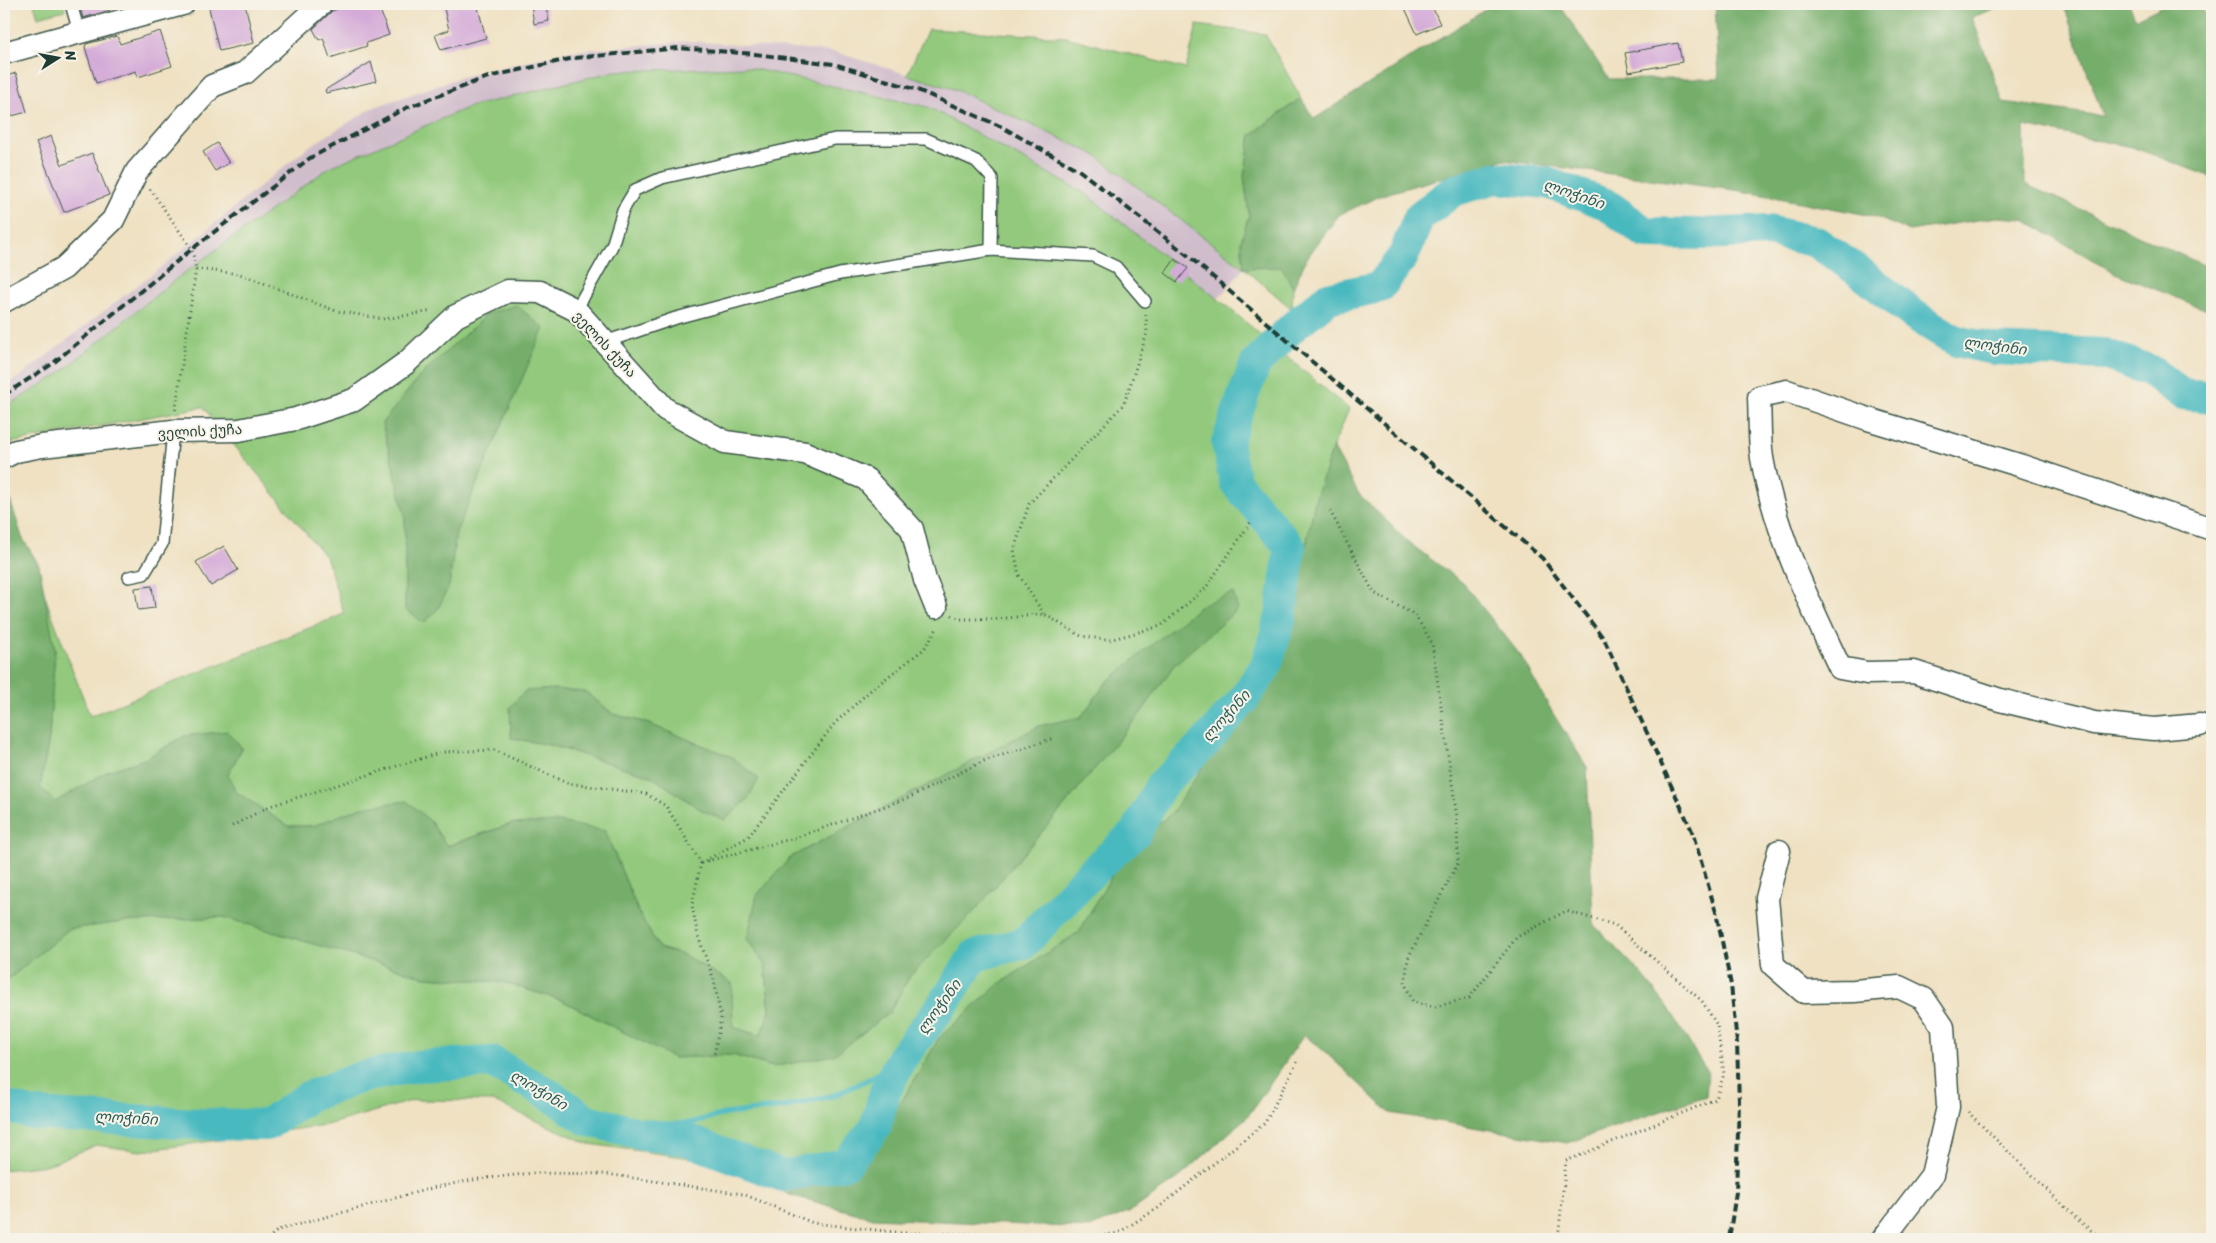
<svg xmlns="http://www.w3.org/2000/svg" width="2216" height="1243" viewBox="0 0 2216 1243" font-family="Sriracha,'Noto Sans Georgian',sans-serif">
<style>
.industrial{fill:#d0bdcc}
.green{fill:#92c97b;stroke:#588358;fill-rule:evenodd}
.forest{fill:#75ad6b;stroke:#4a7550}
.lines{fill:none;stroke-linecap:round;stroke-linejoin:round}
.stream{stroke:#4ab9c0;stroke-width:5.5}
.river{stroke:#4ab9c0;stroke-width:32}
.building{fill:#d4abd8}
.lane-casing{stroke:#3e5649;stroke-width:14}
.street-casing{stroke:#3e5649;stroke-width:25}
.path{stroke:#3e5649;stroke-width:3;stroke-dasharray:1 4;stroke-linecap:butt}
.lane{stroke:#fff;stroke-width:11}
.street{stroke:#fff;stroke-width:22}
.rail{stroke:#1f3d34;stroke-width:4;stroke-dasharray:8 4;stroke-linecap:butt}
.labels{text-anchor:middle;stroke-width:4;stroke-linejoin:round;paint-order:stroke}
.street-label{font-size:14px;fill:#1f3d34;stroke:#f7f3e8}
.water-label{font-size:15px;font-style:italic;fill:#2a5c57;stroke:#f7f3e8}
</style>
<rect width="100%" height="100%" fill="#f7f3e8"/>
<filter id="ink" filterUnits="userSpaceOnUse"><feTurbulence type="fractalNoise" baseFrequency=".02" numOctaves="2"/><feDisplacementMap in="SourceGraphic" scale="10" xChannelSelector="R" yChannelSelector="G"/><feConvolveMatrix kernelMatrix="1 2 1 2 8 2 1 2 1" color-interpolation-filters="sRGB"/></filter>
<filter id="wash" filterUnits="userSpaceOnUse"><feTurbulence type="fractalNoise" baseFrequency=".0096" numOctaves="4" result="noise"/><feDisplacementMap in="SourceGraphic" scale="20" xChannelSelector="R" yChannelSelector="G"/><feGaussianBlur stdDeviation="1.12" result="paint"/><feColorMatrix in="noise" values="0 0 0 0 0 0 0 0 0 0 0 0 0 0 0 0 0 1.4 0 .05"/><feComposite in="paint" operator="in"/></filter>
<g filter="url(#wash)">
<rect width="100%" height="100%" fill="#efe1c2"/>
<!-- industrial -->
<path class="industrial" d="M688 41 835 52 954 89 1094 154 1244 268 1218 299 1086 194 746 67 616 71 330 167 176 279 56 376 4 408V385L19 377 165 264 307 148 372 108 461 77 572 51Z"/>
<!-- green -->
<g class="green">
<path d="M34 4H63L65 10 38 17Z"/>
<path d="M1197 25 1265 34 1301 98 1251 135 1244 176 1249 215 1241 241 1244 268 1282 266 1293 288 1292 309 1244 268 1094 154 954 89 907 75 928 29 1066 37 1186 69Z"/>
<path d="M746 67 928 107 1086 194 1218 299 1349 409 1333 447 1315 501 1293 611 1275 672 1241 710 1172 813 1127 849 1079 932 999 984 939 1038 902 1101 847 1152 794 1169 790 1195 719 1162 589 1144 492 1101 415 1100 326 1125 141 1151 96 1145 48 1165 4 1170V983L69 929 123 922 223 917 425 977 502 982 561 1000 674 1058 733 1055 773 1067 889 1013 910 976 969 917 1059 812 1143 710 1174 665 1237 609 1106 683 1081 717 1039 726 791 857 747 939 765 965 770 1010 761 1036 733 1027 684 955 659 948 639 913 605 831 511 824 446 846 430 821 362 807 313 826H288L236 792 228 775 242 748 184 736 145 759 108 771 55 802 40 788 49 738 55 649 44 594 90 716 344 614 327 559 203 407 4 444V408L56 376 176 279 330 167 469 107 616 71ZM487 314 534 350 456 532 449 586 405 609V514L382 423 421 375ZM586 692 613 714 644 722 732 757 703 811 651 776 554 746 511 737Z"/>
</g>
<!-- forest -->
<g class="forest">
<path d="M1494 4H1559L1609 79H1719L1715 4H2009L1972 17 2003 102 2103 116 2063 4H2129L2136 19 2167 4H2200L2212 27V177L2132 147 2024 126 2025 184 2208 267 2212 243V312L2115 273 2023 219 1997 217 1909 231 1873 216 1742 191 1503 160 1382 195 1339 215 1307 258 1293 288 1282 267 1244 268 1241 241 1249 215 1244 176 1251 135 1301 98 1314 119Z"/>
<path d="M516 305 544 328 456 532 449 586 438 609 424 623 405 609V514L382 423 421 375 487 314Z"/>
<path d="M1333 447 1359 494 1408 542 1463 583 1521 656 1552 712 1587 767 1593 924 1640 972 1666 1005 1708 1073 1706 1096 1567 1143 1390 1113 1324 1051 1304 1035 1248 1116 1181 1176 1133 1210 1090 1228 873 1218 790 1195 794 1169 847 1152 902 1101 939 1038 999 984 1079 932 1127 849 1172 813 1241 710 1275 672 1293 611 1315 501Z"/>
<path d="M4 481 22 537 39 565 55 649 49 738 40 787 55 802 108 771 145 759 184 736 227 731 242 748 228 775 236 792 288 826H313L362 807 407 801 430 821 447 846 511 824 559 822 605 831 639 913 659 948 684 955 732 983 733 1027 760 1036 770 1010 765 965 747 939 757 895 791 857 1039 726 1081 717 1106 683 1149 647 1203 604 1233 593 1238 609 1174 665 1143 710 1059 812 969 917 910 976 889 1013 834 1055 773 1067 733 1055 674 1058 561 1000 502 982 425 977 223 917 123 922 69 929 4 983Z"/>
<path d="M554 689 586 692 613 714 644 722 732 757 759 779 747 800 725 820 703 811 651 776 554 746 511 738 510 707 525 691Z"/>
</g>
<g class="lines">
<!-- stream -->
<path class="stream" d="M642 1134 665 1125 690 1123 725 1114 785 1107 835 1095 871 1078 901 1059"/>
<!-- river -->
<path class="river" d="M4 1106 33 1114 198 1124 267 1125 308 1097 361 1077 418 1066 492 1062 550 1095 587 1120 642 1134 687 1140 783 1176 845 1164 875 1128 885 1092 901 1059 946 1000 974 956 1024 943 1094 870 1136 832 1161 785 1203 745 1243 700 1266 666 1281 616 1290 547 1235 482 1227 443 1243 396 1256 363 1296 324 1328 298 1380 287 1404 255 1419 217 1453 191 1495 178 1547 183 1606 204 1646 233 1701 234 1769 231 1816 242 1861 273 1914 315 1956 341 1994 349 2104 354 2149 370 2183 394 2212 397"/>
</g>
<g id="blocks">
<!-- building -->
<g class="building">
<path d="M79 4H108L110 10 83 18Z"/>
<path d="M208 4H245L254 43 219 51Z"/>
<path d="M342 4H378L389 35 366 43 367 46 330 58 323 38 319 40 313 29 332 11 343 7Z"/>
<path d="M443 4H477L486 38 441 50 435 35 449 30Z"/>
<path d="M531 4H545L549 21 534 24Z"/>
<path d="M1403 4H1431L1440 24 1417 34Z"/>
<path d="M160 31 172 66 138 77 136 71 96 83 85 47 86 44 117 36 120 44Z"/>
<path d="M1678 43 1682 62 1629 72 1625 53Z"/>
<path d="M371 62 376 81 326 93 325 90Z"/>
<path d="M16 73 27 112 4 118V77Z"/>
<path d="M51 136 62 165 92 153 109 195 64 212 36 142Z"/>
<path d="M217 143 229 163 215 171 203 152Z"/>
<path d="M1175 259 1188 268 1177 282 1165 273Z"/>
<path d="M224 546 238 570 211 586 196 562Z"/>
<path d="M152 586 155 608 138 610 135 588Z"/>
</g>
</g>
</g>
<g filter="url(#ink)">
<use href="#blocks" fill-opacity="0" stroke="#3e5649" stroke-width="1"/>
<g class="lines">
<defs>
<g id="lane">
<path d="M71 4 79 32"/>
<path d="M576 310 612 246 623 210 635 190 662 178 835 139H926L976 161 992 178 991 250"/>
<path d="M605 342 676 318 840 274 991 250 1093 256 1116 267 1145 301"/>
<path d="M129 577 144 574 162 544 173 431"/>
</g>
<g id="street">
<path d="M4 53 183 4"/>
<path d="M4 301 64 268 113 220 137 171 212 86 245 73 321 4"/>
<path d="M4 457 16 451 42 446 173 431 239 430 296 419 354 400 406 363 456 316 508 291 540 292 576 310 665 409 725 442 805 453 866 479 912 529 925 580 936 607"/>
<path d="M2200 725 2154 729 2094 723 2000 700 1914 672 1867 673 1840 668C1808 600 1775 533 1762 458 1759 438 1760 417 1759 397L1787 391 1868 419 2022 466 2212 529"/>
<path d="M1779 851 1767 898 1773 965 1804 992 1854 991 1899 987 1924 999 1943 1027 1948 1107 1932 1175 1883 1239"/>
</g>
</defs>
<!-- lane casing -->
<use href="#lane" class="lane-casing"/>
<!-- street casing -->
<use href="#street" class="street-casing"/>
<!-- path -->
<g class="path">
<path d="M150 189 192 249 196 269 175 413"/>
<path d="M196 269 240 274 336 311 385 319 432 311"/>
<path d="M1330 511 1374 593 1415 615 1432 643 1457 818 1458 863 1408 958 1405 984 1413 1002 1435 1007 1469 998 1517 937 1566 911 1615 925 1702 1001 1717 1025 1724 1074 1716 1099 1566 1161 1558 1239"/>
<path d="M1044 614 1019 575 1014 550 1029 504 1124 404 1147 333 1146 315"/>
<path d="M952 615 960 619H997L1044 614 1081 636 1109 640 1161 626 1205 589 1251 522"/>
<path d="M232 826 270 806 442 752 494 750 567 783 646 794 666 806 701 863 748 837 835 723 872 689 924 649 938 627"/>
<path d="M707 861 795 838 908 798 984 761 1054 738"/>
<path d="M701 863 692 905 698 936 714 980 721 1018 714 1056"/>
<path d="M1968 1112 2078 1220 2102 1239"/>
<path d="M268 1239 278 1230 436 1187 478 1179 534 1173 606 1174 743 1194 813 1223 903 1233 985 1234 1032 1239"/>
<path d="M1085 1239 1118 1233 1158 1208 1265 1123 1297 1062"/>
</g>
<!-- lane -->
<use href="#lane" class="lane"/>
<!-- street -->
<use href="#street" class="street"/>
<!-- rail -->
<path class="rail" d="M4 395 52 364 192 249 310 158 406 108 488 77 574 58 679 48 755 54 834 64 920 91 1002 127 1080 171 1186 254 1542 558 1604 639 1692 831 1716 912 1731 985 1737 1043 1739 1102 1736 1192 1729 1239"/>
</g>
</g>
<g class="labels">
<!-- street labels -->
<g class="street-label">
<text transform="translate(605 344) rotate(47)" y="5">ველის ქუჩა</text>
<text transform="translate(200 431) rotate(-3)" y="5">ველის ქუჩა</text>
</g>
<!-- water labels -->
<g class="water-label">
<text transform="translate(1574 194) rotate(19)" y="5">ლოჭინი</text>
<text transform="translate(1995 346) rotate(7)" y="5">ლოჭინი</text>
<text transform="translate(1226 716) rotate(-48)" y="5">ლოჭინი</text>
<text transform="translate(939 1007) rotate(-54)" y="5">ლოჭინი</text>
<text transform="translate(539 1090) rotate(31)" y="5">ლოჭინი</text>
<text transform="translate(126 1118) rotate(3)" y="5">ლოჭინი</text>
</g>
</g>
<!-- margin -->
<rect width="2216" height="1243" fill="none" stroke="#f7f3e8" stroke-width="20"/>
<!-- north arrow -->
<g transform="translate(58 58) rotate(79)" stroke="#f7f3e8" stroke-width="4" paint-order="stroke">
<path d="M0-4L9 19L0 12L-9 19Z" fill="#1f3d34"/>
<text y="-8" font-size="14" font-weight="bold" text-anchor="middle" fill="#1f3d34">N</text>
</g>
</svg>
